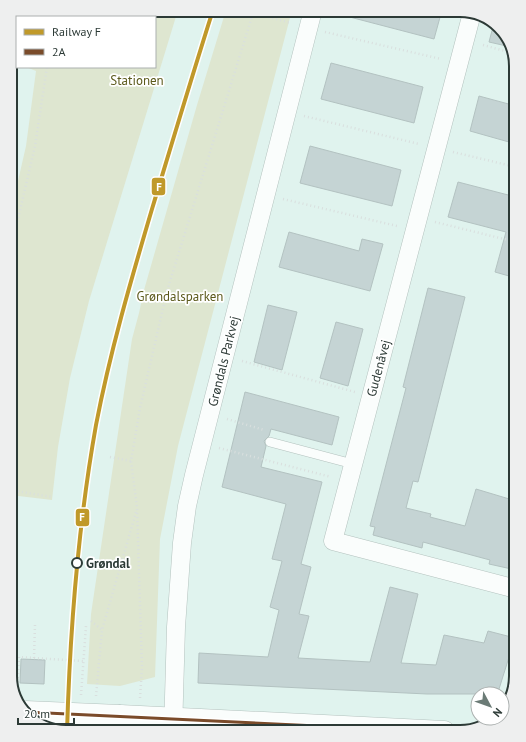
<svg xmlns="http://www.w3.org/2000/svg" width="526" height="742" viewBox="0 0 526 742" font-family="'PT Sans',sans-serif">
<style>
.green{fill:#dee6d0}
.building{fill:#c5d4d4;stroke:#b3c2c1}
.lines{fill:none;stroke-linecap:round;stroke-linejoin:round}
.lane-casing{stroke:#b3c2be;stroke-width:10}
.street-casing{stroke:#b3c2be;stroke-width:19}
.secondary-casing{stroke:#b3c2be;stroke-width:23}
.path{stroke:#d9dfde;stroke-width:2.5;stroke-dasharray:1 3;stroke-linecap:butt}
.lane{stroke:#fafdfc;stroke-width:9}
.street{stroke:#fafdfc;stroke-width:18}
.secondary{stroke:#fafdfc;stroke-width:22}
.secondary-bridge-casing{stroke:#b3c2be;stroke-width:23;stroke-linecap:butt}
.secondary-bridge{stroke:#fafdfc;stroke-width:22}
.bus-1-casing{stroke:#fff;stroke-width:6}
.bus-1{stroke:#7a4b2a;stroke-width:3}
.rail-1-casing{stroke:#fff;stroke-width:7}
.rail-1{stroke:#c0992a;stroke-width:4}
.stop-dot{fill:#fff;stroke:#2c3a36;stroke-width:2}
.labels{text-anchor:middle;stroke-width:3.5;stroke-linejoin:round;paint-order:stroke}
.park-label{font-size:13px;fill:#5c5a1c;stroke:#fff}
.street-label{font-size:13px;fill:#2c3a36;stroke:#fff}
.stop-label{font-size:13px;font-weight:bold;fill:#2c3a36;stroke:#fff;text-anchor:start}
.rim{fill:none;stroke:#2c3a36;stroke-width:2}
.line-badge{stroke:#fff;stroke-width:1.5}
.badge-label{font-size:11px;text-anchor:middle;font-weight:bold;fill:#fff}
</style>
<rect width="100%" height="100%" fill="#e0f3ee"/>
<!-- green -->
<g class="green">
<path d="M66 10H178L89 301 70 378 58 447 52 500 10 495V216L26 146 36 71 26 67H155V17H48Z"/>
<path d="M226 10H292L178 446 160 539 155 677 120 686 87 684 91 614 132 339 139 313 144 290 197 105Z"/>
</g>
<!-- building -->
<g class="building">
<path d="M343 10H442L434 39 342 15Z"/>
<path d="M494 23 508 38 511 47 489 42Z"/>
<path d="M331 63 423 87 414 123 321 99Z"/>
<path d="M479 96 516 106V144L470 131Z"/>
<path d="M310 146 401 170 392 206 300 183Z"/>
<path d="M458 182 516 197V278L495 272 506 232 448 217Z"/>
<path d="M289 232 359 251 362 239 383 244 370 291 279 267Z"/>
<path d="M428 288 465 297 418 482 413 481 406 508 431 514 430 517 465 526 476 489 516 501V570L489 564 490 560 423 542 422 548 373 535 375 527 370 526 406 388 403 387Z"/>
<path d="M268 305 297 312 282 370 254 362Z"/>
<path d="M336 322 363 329 348 386 320 378Z"/>
<path d="M245 392 339 417 332 445 271 429 269 436 264 441 266 446 261 467 322 482 301 564 311 567 299 614 309 616 298 658 370 662 390 587 418 594 401 663 436 665 444 635 484 643 488 631 515 638 499 689 493 694H427L198 683 199 653 268 657 279 610 270 607 282 561 272 559 286 504 222 487Z"/>
<path d="M21 659 45 660 44 684 20 683Z"/>
</g>
<g class="lines">
<defs>
<path id="lane" d="M270 442 353 464"/>
<g id="street">
<path d="M472 13 333 541 516 589"/>
<path d="M173 732 176 627 182 543 187 506 194 475 313 10"/>
</g>
<path id="secondary" d="M120 716 444 732"/>
</defs>
<!-- lane casing -->
<use href="#lane" class="lane-casing"/>
<!-- street casing -->
<use href="#street" class="street-casing"/>
<!-- secondary casing -->
<use href="#secondary" class="secondary-casing"/>
<!-- path -->
<g class="path">
<path d="M119 10H120"/>
<path d="M253 13 291 23"/>
<path d="M56 17 57 13"/>
<path d="M325 32 441 59"/>
<path d="M483 45 512 53"/>
<path d="M15 52 17 53"/>
<path d="M304 116 419 144"/>
<path d="M453 152 516 167"/>
<path d="M283 199 397 226"/>
<path d="M435 222 516 242"/>
<path d="M10 253 35 146 47 67"/>
<path d="M242 361 355 392"/>
<path d="M227 419 264 430"/>
<path d="M219 448 331 477"/>
<path d="M110 457 131 461"/>
<path d="M10 490 52 497"/>
<path d="M91 621 102 630"/>
<path d="M34 658 35 624"/>
<path d="M17 694 19 657 83 661"/>
<path d="M81 695 86 626"/>
<path d="M96 696 102 630 136 512"/>
<path d="M140 698 142 668 137 508 131 461 140 408 167 291 254 10"/>
</g>
<!-- lane -->
<use href="#lane" class="lane"/>
<!-- street -->
<use href="#street" class="street"/>
<!-- secondary -->
<use href="#secondary" class="secondary"/>
<defs>
<path id="secondary-bridge" d="M25 712 120 716"/>
</defs>
<!-- secondary-bridge casing -->
<use href="#secondary-bridge" class="secondary-bridge-casing"/>
<!-- secondary-bridge -->
<use href="#secondary-bridge" class="secondary-bridge"/>
<defs>
<path id="bus-1" d="M26 712 444 732"/>
</defs>
<!-- bus-1 casing -->
<use href="#bus-1" class="bus-1-casing"/>
<!-- bus-1 -->
<use href="#bus-1" class="bus-1"/>
<defs>
<path id="rail-1" d="M67 732C70 629 78 526 96 425 110 352 131 280 152 209 172 143 192 76 213 10"/>
</defs>
<!-- rail-1 casing -->
<use href="#rail-1" class="rail-1-casing"/>
<!-- rail-1 -->
<use href="#rail-1" class="rail-1"/>
</g>
<!-- markers -->
<circle class="stop-dot" cx="77" cy="563" r="5"/>
<g class="labels">
<!-- park labels -->
<g class="park-label">
<text x="137" y="85">Stationen</text>
<text x="180" y="301">Grøndalsparken</text>
</g>
<!-- street labels -->
<g class="street-label">
<text transform="translate(223 361) rotate(-76)" y="5">Grøndals Parkvej</text>
<text transform="translate(378 368) rotate(-75)" y="5">Gudenåvej</text>
</g>
<!-- stop labels -->
<g class="stop-label">
<text x="86" y="568">Grøndal</text>
</g>
</g>
<!-- crop -->
<path d="M0 0H526V742H0ZM66 17H460A49 49 0 0 1 509 66V676A49 49 0 0 1 460 725H66A49 49 0 0 1 17 676V66A49 49 0 0 1 66 17Z" fill="#eeefef" fill-rule="evenodd"/>
<path class="rim" d="M66 17H460A49 49 0 0 1 509 66V676A49 49 0 0 1 460 725H66A49 49 0 0 1 17 676V66A49 49 0 0 1 66 17Z"/>
<g class="line-badge">
<rect x="151" y="177" width="15" height="19" rx="4" fill="#c0992a"/>
<rect x="75" y="508" width="15" height="19" rx="4" fill="#c0992a"/>
</g>
<g class="badge-label">
<text x="159" y="191">F</text>
<text x="82" y="521">F</text>
</g>
<!-- legend -->
<rect x="16" y="16" width="140" height="52" fill="#ffffff" stroke="#abb0af"/>
<rect x="24" y="29" width="20" height="6" fill="#c0992a" stroke="#abb0af"/>
<text x="52" y="36" font-size="12" fill="#2c3a36">Railway F</text>
<rect x="24" y="49" width="20" height="6" fill="#7a4b2a" stroke="#abb0af"/>
<text x="52" y="56" font-size="12" fill="#2c3a36">2A</text>
<!-- north arrow -->
<g transform="translate(490 706) rotate(131)"><circle r="19" fill="#ffffff" stroke="#abb0af"/>
<path d="M0-3L7 15L0 10L-7 15Z" fill="#6b7b76"/>
<text y="-6" font-size="11" font-weight="bold" text-anchor="middle" fill="#2c3a36">N</text>
</g>
<!-- scale -->
<path d="M18 718v6h56v-6" fill="none" stroke="#2c3a36" stroke-width="2"/>
<text x="24" y="718" font-size="12" fill="#2c3a36" stroke="#ffffff" stroke-width="3" paint-order="stroke">20 m</text>
</svg>
